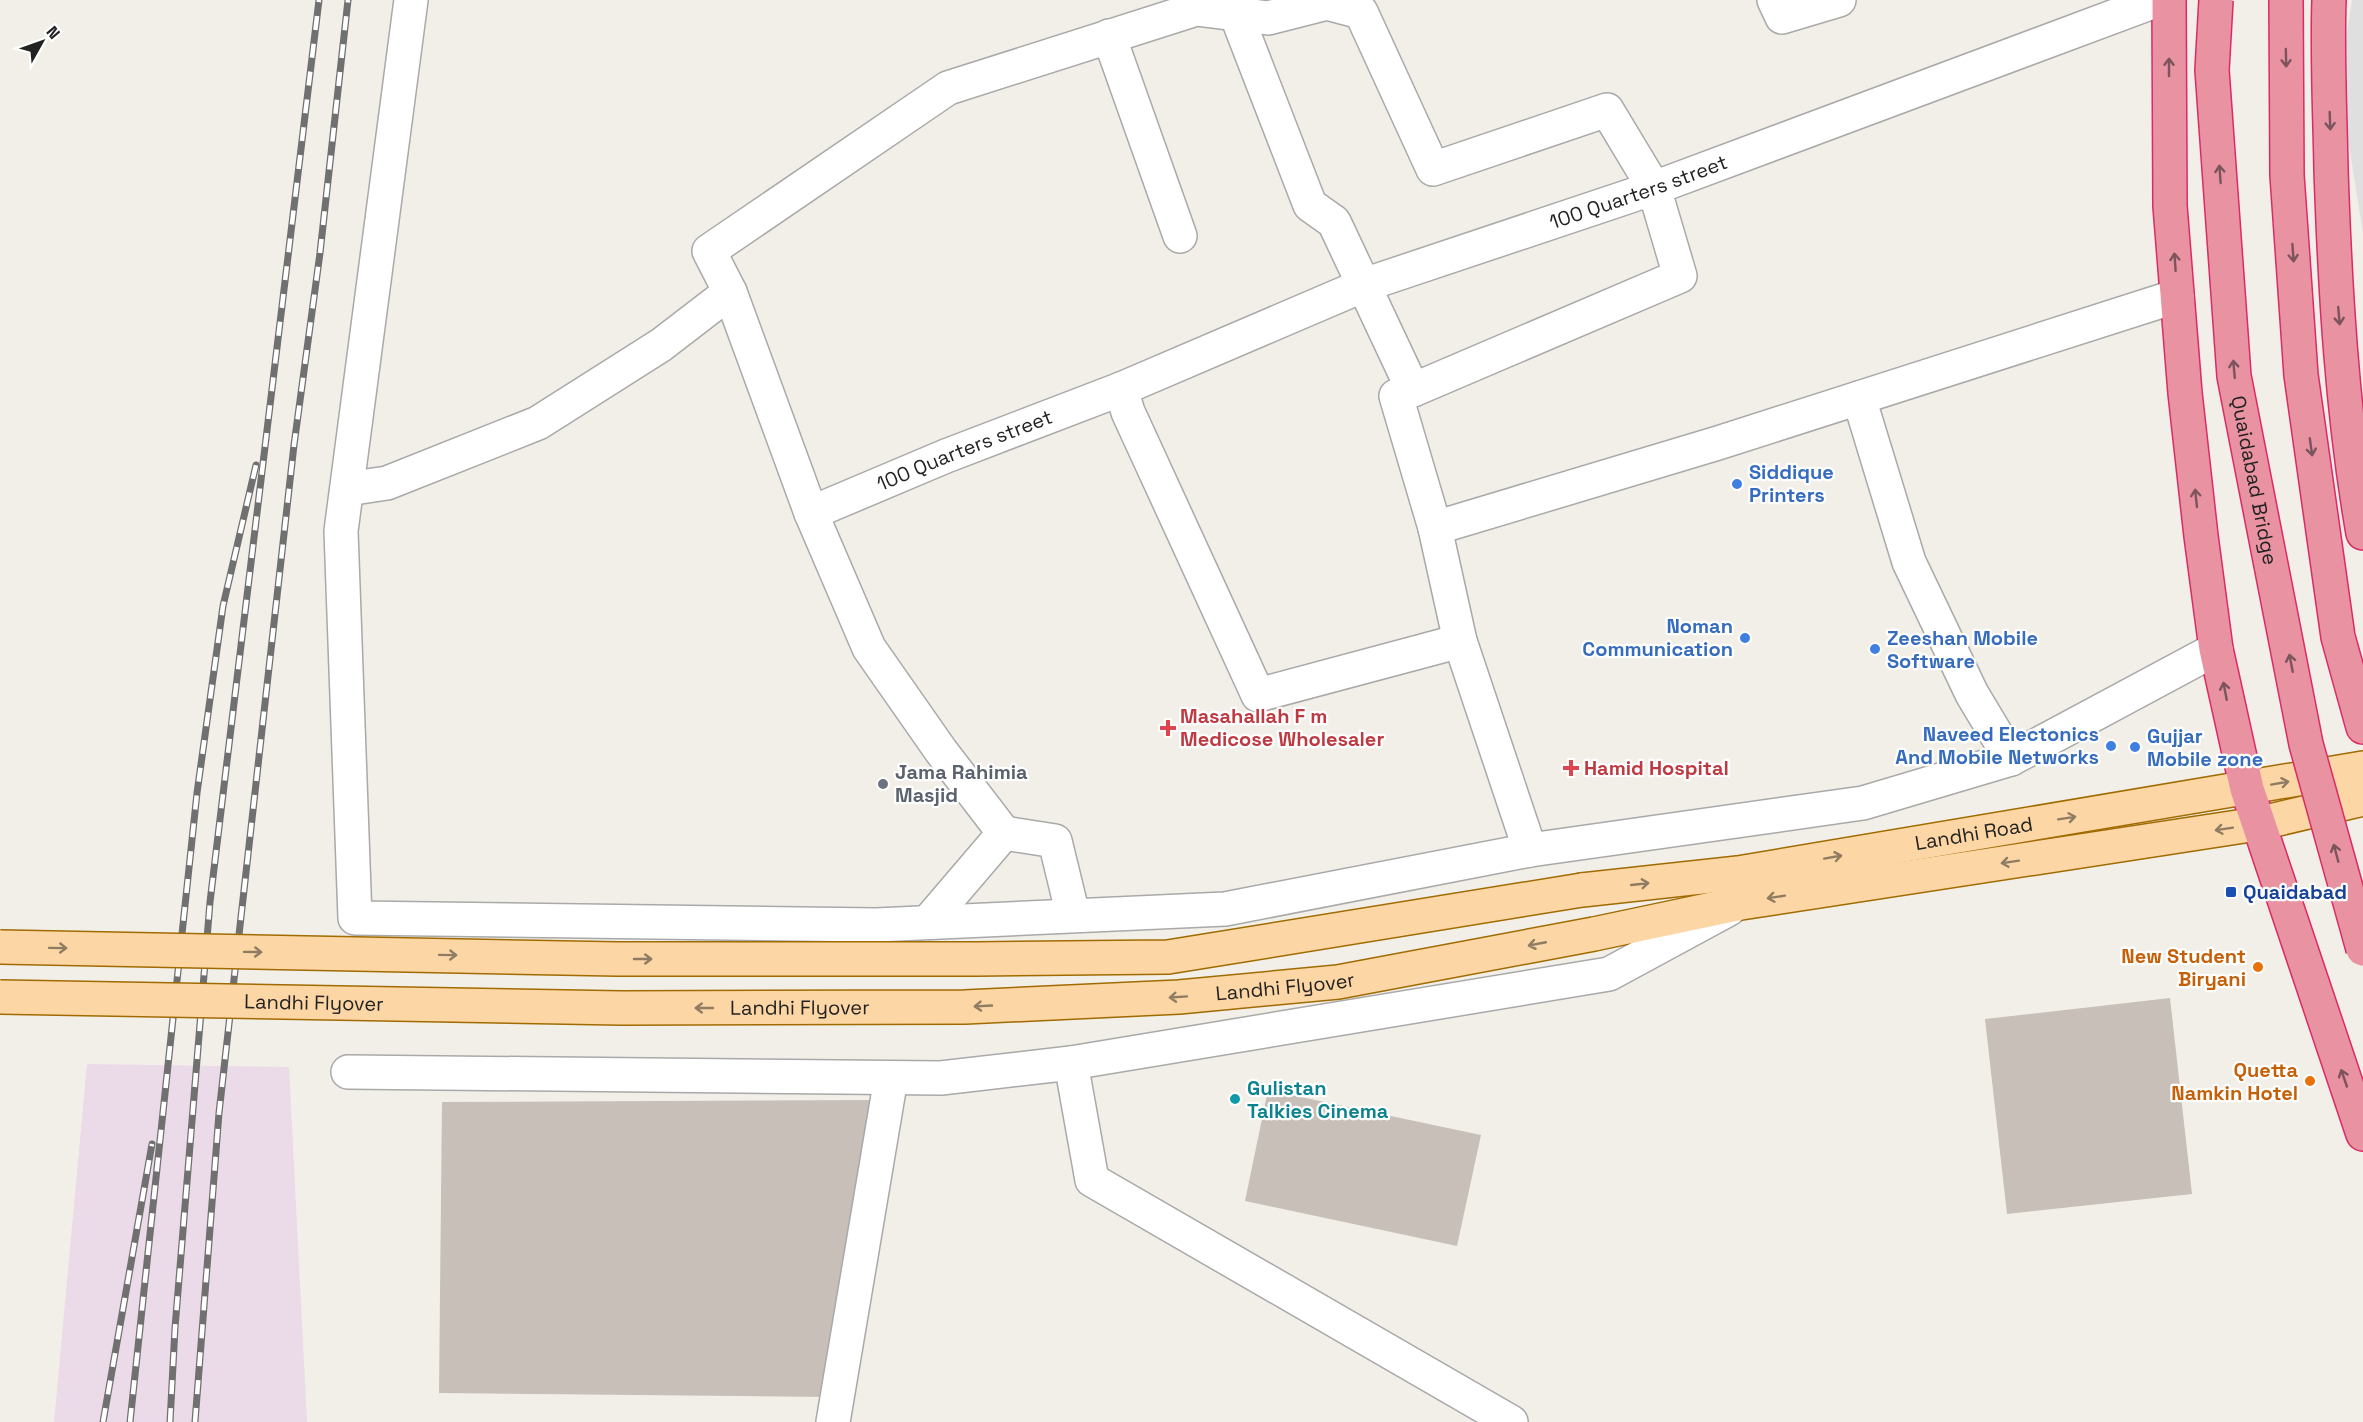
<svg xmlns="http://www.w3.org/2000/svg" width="2363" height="1422" viewBox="0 0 2363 1422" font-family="'Space Grotesk',sans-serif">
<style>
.residential{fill:#e0dfdf}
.industrial{fill:#ebdbe8}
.building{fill:#c7bfb8}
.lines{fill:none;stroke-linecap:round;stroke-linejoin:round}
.street-casing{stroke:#a9a9a9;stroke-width:36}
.primary-casing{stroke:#a06b00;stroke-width:36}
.highway-casing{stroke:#dc2a67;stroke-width:36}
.street{stroke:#fff;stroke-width:33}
.primary{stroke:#fcd6a4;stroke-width:33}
.highway{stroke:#e892a2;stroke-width:33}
.rail-casing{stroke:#707070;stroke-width:7}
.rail{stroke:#fff;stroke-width:4.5;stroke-dasharray:14;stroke-linecap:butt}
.primary-bridge-casing{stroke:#a06b00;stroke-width:36;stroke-linecap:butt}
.highway-bridge-casing{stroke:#dc2a67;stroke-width:36;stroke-linecap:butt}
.primary-bridge{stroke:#fcd6a4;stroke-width:33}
.highway-bridge{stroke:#e892a2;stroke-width:33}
.oneway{stroke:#7b545c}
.oneway2{stroke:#8f7c63}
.shop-dot{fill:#3f7fe0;stroke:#fff;stroke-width:2}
.health-dot{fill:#e0444e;stroke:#fff;stroke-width:2}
.worship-dot{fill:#6b7280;stroke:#fff;stroke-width:2}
.transit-dot{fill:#1a4fb4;stroke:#fff;stroke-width:2}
.food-dot{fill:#e8710a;stroke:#fff;stroke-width:2}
.culture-dot{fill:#0f9aa8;stroke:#fff;stroke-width:2}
.labels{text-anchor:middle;stroke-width:4.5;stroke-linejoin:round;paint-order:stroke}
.street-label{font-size:20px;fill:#222;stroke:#fff}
.shop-label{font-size:20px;font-weight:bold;fill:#366cbe;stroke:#fff;text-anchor:start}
.health-label{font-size:20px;font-weight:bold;fill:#be3a42;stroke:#fff;text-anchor:start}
.worship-label{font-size:20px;font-weight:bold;fill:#5b616d;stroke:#fff;text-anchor:start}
.transit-label{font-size:20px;font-weight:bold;fill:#164399;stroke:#fff;text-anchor:start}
.food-label{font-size:20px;font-weight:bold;fill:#c56008;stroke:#fff;text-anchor:end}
.culture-label{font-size:20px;font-weight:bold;fill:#0d838f;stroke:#fff;text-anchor:start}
</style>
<rect width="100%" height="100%" fill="#f2efe9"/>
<!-- residential -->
<path class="residential" d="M2352 0H2363V233L2339 83Z"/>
<!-- industrial -->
<path class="industrial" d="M87 1064 289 1067 307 1422H54Z"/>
<!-- building -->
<g class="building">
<path d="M2170 998 2192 1194 2007 1214 1985 1019Z"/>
<path d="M1268 1090 1481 1135 1457 1246 1245 1201Z"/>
<path d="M877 1100 827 1397 439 1393 442 1102Z"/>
</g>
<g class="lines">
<defs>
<g id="street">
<path d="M411 0 341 531 355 918 876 925 1225 909 1530 850 1863 803 2011 759 2216 649"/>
<path d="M1774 0 1782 17 1839 0"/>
<path d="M1109 36 1180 236"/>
<path id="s1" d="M1121 389 1364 285 1654 188 2158 0"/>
<path d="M1413 390 1396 396 1435 528"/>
<path d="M1859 398 1909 562 1972 694 2011 759"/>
<path d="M347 489 387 483 538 423 661 345 730 292"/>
<path id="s2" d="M811 513 946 456 1121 389 1128 412 1258 695 1460 641"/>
<path d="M1530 850 1460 641 1435 528 1718 443 2177 296"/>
<path d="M1073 915 1055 841 1004 833 941 751 869 648 811 513 730 292 709 251 948 88 1196 9 1268 18 1327 3 1361 12 1433 169 1607 110 1654 188 1680 276 1413 390 1334 222 1310 205 1236 14"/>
<path d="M928 922 1004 833"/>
<path d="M1071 1063 1092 1180 1511 1422"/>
<path d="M348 1072 941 1078 1071 1063 1609 974 1729 909"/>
<path d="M833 1422 891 1078"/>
</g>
<g id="primary">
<path id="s3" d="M1582 890 1738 873 2363 768"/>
<path d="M1594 934 1741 903 2257 824 2363 799"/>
</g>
<g id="highway">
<path d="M2169 0 2170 206 2185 393 2201 536 2216 649 2247 789 2363 1134"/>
<path d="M2286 0 2287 175 2301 375 2338 637 2363 727"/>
<path d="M2329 0C2327 56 2330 113 2331 169 2335 290 2342 413 2363 533"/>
</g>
</defs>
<!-- street casing -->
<use href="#street" class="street-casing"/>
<!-- primary casing -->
<use href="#primary" class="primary-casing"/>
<!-- highway casing -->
<use href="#highway" class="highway-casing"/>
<!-- street -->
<use href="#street" class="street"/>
<!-- primary -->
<use href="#primary" class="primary"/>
<!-- highway -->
<use href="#highway" class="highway"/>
<defs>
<g id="rail">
<path d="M103 1422 152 1144"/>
<path d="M130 1422 197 793 223 606 256 465"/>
<path d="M170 1422 175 1328 210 902 319 0"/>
<path d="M195 1422 219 1113 294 445 320 253 348 0"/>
</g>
</defs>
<!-- rail casing -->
<use href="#rail" class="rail-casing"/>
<!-- rail -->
<use href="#rail" class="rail"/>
<defs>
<g id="primary-bridge">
<path d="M0 947 617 959H977L1168 957 1582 890"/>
<path id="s4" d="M0 997 621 1008 965 1007 1179 997 1338 982 1594 934"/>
</g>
<g id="highway-bridge">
<path id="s5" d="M2216 0 2212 70 2234 376 2306 744 2363 949"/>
</g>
</defs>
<!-- primary-bridge casing -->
<use href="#primary-bridge" class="primary-bridge-casing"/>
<!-- highway-bridge casing -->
<use href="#highway-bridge" class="highway-bridge-casing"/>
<!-- primary-bridge -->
<use href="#primary-bridge" class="primary-bridge"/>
<!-- highway-bridge -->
<use href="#highway-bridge" class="highway-bridge"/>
</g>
<!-- one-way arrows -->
<defs><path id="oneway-shaft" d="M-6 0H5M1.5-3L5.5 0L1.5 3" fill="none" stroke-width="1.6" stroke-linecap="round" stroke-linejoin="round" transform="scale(1.5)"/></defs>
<g class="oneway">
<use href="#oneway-shaft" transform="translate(2286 58) rotate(89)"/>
<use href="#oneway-shaft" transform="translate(2169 67) rotate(-90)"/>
<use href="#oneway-shaft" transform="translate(2330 121) rotate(88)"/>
<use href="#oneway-shaft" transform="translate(2220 174) rotate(-94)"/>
<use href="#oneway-shaft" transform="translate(2293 253) rotate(86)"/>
<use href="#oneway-shaft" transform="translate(2175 262) rotate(-94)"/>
<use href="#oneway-shaft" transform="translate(2339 316) rotate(85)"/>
<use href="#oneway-shaft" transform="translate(2234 369) rotate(-95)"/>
<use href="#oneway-shaft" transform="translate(2311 447) rotate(82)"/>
<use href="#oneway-shaft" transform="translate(2196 498) rotate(-96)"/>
<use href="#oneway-shaft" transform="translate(2291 663) rotate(-101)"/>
<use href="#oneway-shaft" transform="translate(2225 691) rotate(-101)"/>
<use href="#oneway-shaft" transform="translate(2336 853) rotate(-105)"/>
<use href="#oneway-shaft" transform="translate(2344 1078) rotate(-109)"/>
</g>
<g class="oneway2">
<use href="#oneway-shaft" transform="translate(2280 783) rotate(-10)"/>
<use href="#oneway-shaft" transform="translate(2067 818) rotate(-9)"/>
<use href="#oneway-shaft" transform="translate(2224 829) rotate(171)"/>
<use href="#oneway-shaft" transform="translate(1833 857) rotate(-10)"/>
<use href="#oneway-shaft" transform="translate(2010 862) rotate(171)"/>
<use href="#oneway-shaft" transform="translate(1640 884) rotate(-6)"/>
<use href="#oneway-shaft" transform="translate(1776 897) rotate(171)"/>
<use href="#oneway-shaft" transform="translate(1537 944) rotate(169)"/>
<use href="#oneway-shaft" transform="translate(58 948) rotate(1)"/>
<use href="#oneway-shaft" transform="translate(253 952) rotate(1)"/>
<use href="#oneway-shaft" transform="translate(448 955) rotate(1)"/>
<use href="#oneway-shaft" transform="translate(643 959)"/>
<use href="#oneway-shaft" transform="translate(1178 997) rotate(176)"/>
<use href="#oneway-shaft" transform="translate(983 1006) rotate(177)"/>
<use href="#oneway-shaft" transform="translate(704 1008) rotate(180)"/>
</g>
<!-- markers -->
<g class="shop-dot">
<circle cx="1737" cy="484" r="6"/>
<circle cx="1745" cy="638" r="6"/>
<circle cx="1875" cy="649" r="6"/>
<circle cx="2111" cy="746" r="6"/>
<circle cx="2135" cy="747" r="6"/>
</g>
<g class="health-dot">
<path d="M1165 719h6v6h6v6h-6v6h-6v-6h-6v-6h6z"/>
<path d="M1568 759h6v6h6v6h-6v6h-6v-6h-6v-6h6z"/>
</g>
<circle class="worship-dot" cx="883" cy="784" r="6"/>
<rect class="transit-dot" x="2225" y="886" width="12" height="12" rx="3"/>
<g class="food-dot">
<circle cx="2258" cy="967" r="6"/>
<circle cx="2310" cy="1081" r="6"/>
</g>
<circle class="culture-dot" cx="1235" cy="1099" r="6"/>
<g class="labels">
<!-- street labels -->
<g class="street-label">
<text dy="7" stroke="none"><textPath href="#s1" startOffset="554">100 Quarters street</textPath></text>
<text dy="7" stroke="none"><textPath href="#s2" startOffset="166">100 Quarters street</textPath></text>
<text dy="7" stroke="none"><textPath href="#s5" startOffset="483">Quaidabad Bridge</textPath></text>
<text dy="7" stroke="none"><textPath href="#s3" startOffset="396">Landhi Road</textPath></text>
<text dy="7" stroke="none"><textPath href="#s4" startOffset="1286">Landhi Flyover</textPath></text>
<text dy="7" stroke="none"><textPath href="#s4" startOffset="314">Landhi Flyover</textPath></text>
<text dy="7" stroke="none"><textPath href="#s4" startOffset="800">Landhi Flyover</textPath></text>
</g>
<!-- shop labels -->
<g class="shop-label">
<text x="1749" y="479">Siddique<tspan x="1749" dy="23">Printers</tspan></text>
<text x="1733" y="633" text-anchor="end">Noman<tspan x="1733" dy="23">Communication</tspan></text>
<text x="1887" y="645">Zeeshan Mobile<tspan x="1887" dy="23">Software</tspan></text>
<text x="2099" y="741" text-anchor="end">Naveed Electonics<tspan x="2099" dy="23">And Mobile Networks</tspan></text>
<text x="2147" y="743">Gujjar<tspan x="2147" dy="23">Mobile zone</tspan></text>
</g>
<!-- health labels -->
<g class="health-label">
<text x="1180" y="723">Masahallah F m<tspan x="1180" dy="23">Medicose Wholesaler</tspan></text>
<text x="1584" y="775">Hamid Hospital</text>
</g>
<!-- worship labels -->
<g class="worship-label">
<text x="895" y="779">Jama Rahimia<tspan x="895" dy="23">Masjid</tspan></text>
</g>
<!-- transit labels -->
<g class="transit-label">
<text x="2243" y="899">Quaidabad</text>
</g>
<!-- food labels -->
<g class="food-label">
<text x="2246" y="963">New Student<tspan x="2246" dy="23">Biryani</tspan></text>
<text x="2298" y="1077">Quetta<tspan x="2298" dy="23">Namkin Hotel</tspan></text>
</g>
<!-- culture labels -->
<g class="culture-label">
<text x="1247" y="1095">Gulistan<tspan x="1247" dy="23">Talkies Cinema</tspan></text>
</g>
</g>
<!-- north arrow -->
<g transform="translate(42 42) rotate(50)" stroke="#ffffff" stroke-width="4.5" paint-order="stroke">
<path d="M0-4.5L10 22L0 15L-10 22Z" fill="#222222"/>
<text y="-9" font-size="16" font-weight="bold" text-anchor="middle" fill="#222222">N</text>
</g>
</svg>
